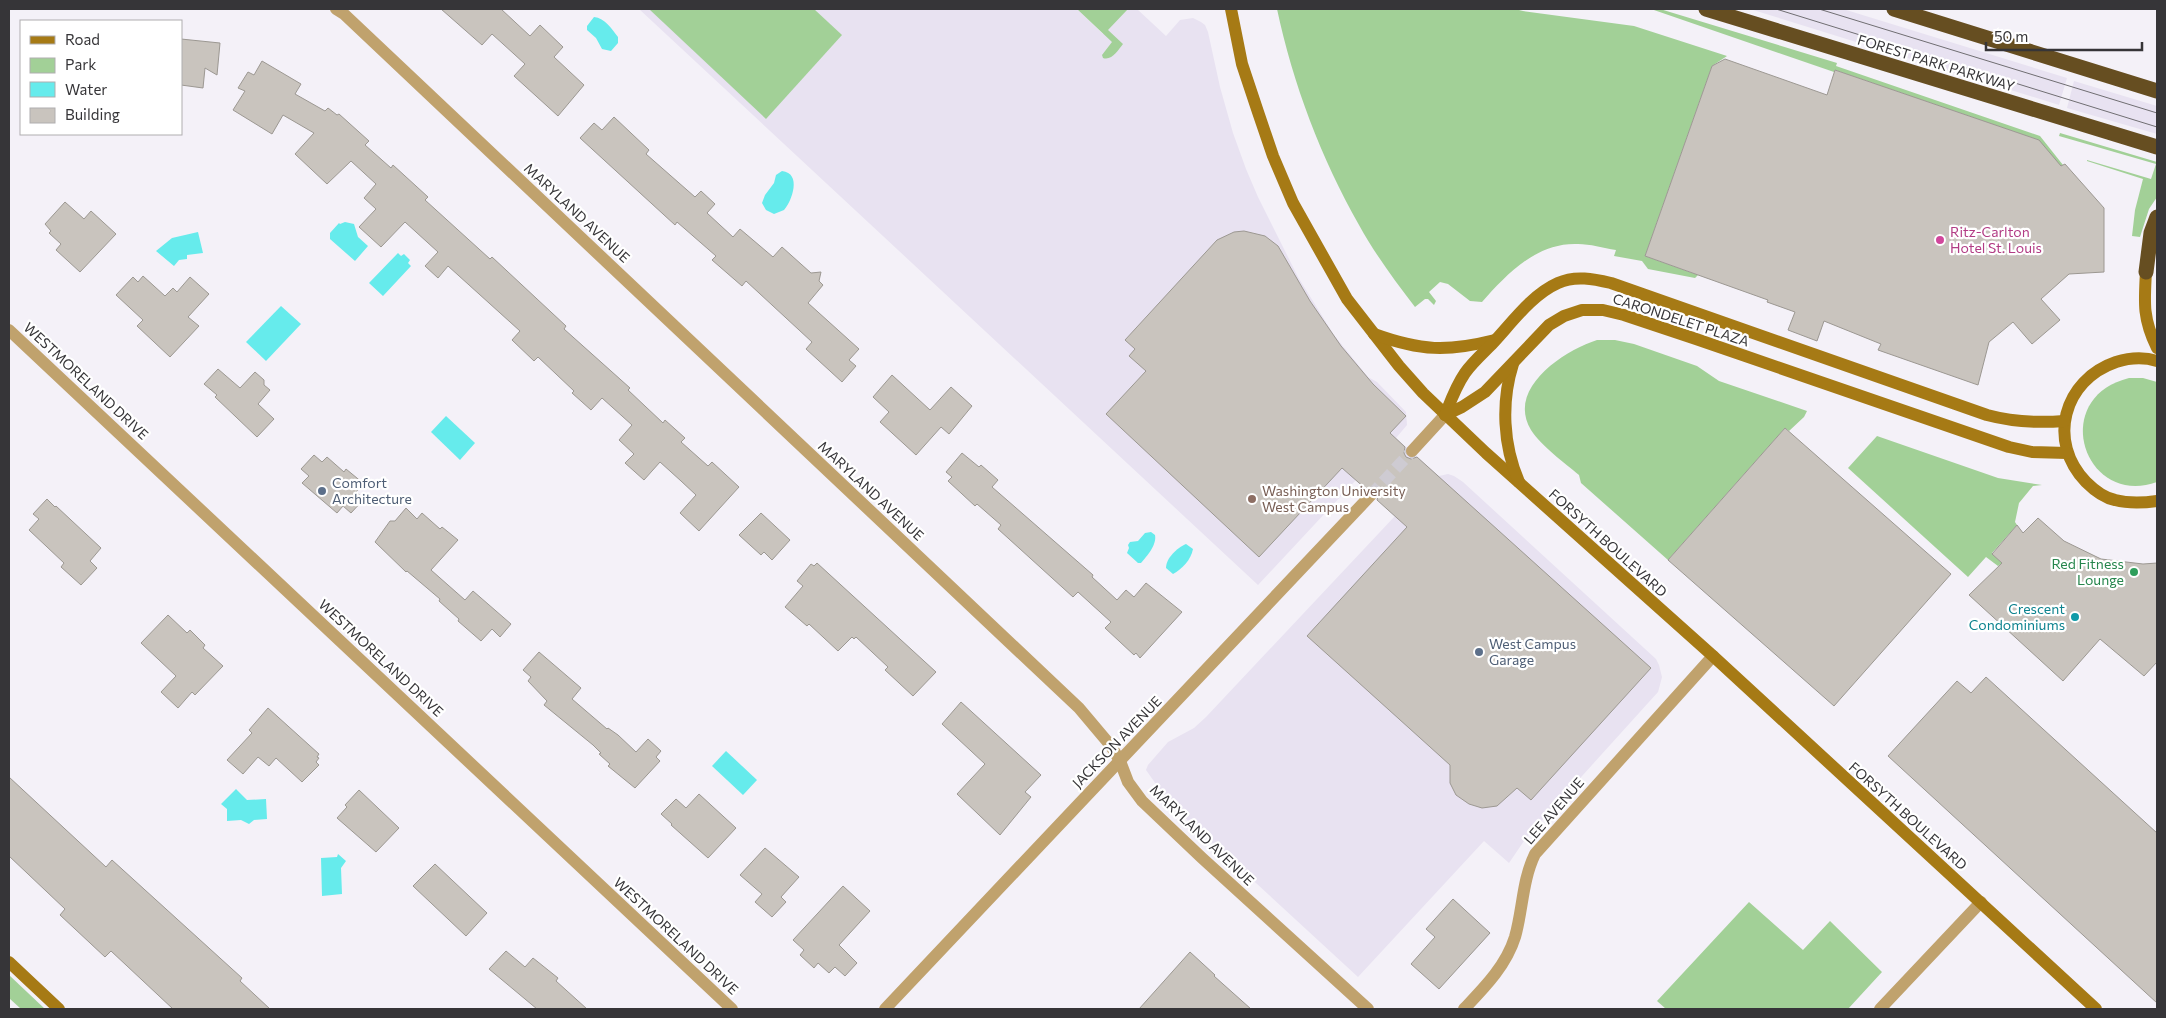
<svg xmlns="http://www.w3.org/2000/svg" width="2166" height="1018" viewBox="0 0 2166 1018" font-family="Commissioner,sans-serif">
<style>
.built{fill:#e8e2f1}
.green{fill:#a2d097}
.water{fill:#66ebec}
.building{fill:#c9c4be;stroke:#9c9892}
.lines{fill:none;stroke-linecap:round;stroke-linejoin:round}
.street-tunnel{stroke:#cecbd2;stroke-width:12;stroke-dasharray:12 6;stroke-linecap:butt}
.street{stroke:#c0a26d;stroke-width:12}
.secondary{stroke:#a67a15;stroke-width:12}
.highway{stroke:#664e21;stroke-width:15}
.tram{stroke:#706e72;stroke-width:1}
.hotel-dot{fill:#d1479c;stroke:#fff;stroke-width:2}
.service-dot{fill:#5c6f8a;stroke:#fff;stroke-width:2}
.education-dot{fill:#8d6e63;stroke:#fff;stroke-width:2}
.leisure-dot{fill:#2e9e5b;stroke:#fff;stroke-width:2}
.culture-dot{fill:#0f9aa8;stroke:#fff;stroke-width:2}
.labels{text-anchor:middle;stroke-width:4.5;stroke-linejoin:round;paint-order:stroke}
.street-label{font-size:14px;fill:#363538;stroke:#fff}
.hotel-label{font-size:14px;fill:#b23c85;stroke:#fff;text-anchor:start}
.service-label{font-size:14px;fill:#4e5e75;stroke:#fff;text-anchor:start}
.education-label{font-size:14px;fill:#785e54;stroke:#fff;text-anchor:start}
.leisure-label{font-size:14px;fill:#27864d;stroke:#fff;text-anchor:end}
.culture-label{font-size:14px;fill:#0d838f;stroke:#fff;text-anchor:end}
</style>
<rect width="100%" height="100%" fill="#f4f1f8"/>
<!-- built -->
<g class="built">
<path d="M639 9H1077L1103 34 1128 9H1137L1166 36 1180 20 1193 18 1201 22 1205 25 1208 32 1220 87 1233 133 1246 169 1258 197 1298 277 1334 335 1368 377 1377 382 1406 412 1407 425 1396 438 1439 476 1448 474 1454 476 1463 482 1656 659 1659 665 1662 677 1658 692 1526 838 1509 863 1484 841 1358 977 1170 804 1146 770 1148 765 1168 742 1194 728 1206 717 1395 516 1356 480 1258 585Z"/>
<path d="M1750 9H1843L2067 78 2059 105Z"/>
<path d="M2074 81 2157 106V134L2067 108Z"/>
</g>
<!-- green -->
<g class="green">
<path d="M649 9H814L842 35 766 119Z"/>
<path d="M1077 9H1128L1108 30 1123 44C1118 50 1112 61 1103 58L1102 55 1112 42Z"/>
<path d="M1277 9H1515L1523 11 1634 26 1727 56 1712 66 1645 256 1698 275 1695 278 1648 269 1642 261 1614 256 1616 250C1603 248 1590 244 1578 244 1537 242 1507 274 1482 302L1470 301 1448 284 1440 282 1429 292 1436 301 1434 305 1428 299H1425L1415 307C1395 281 1375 254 1359 225 1321 158 1293 84 1277 9Z"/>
<path d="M1651 9H1660L1837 63 1836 66 2040 136 2063 165 2061 167 2038 140 1835 70 1834 72Z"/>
<path d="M2060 133 2157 162V197L2149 209 2140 237 2132 236 2135 210 2143 179 2087 161V160L2151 179 2156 164 2059 136Z"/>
<path d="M1597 340H1615L1634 344 1697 366 1719 381 1807 411 1804 417 1789 431 1785 428 1668 560 1581 483 1579 475C1565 463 1541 446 1531 430 1506 389 1563 351 1597 340Z"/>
<path d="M2129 378H2143L2157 382V482C2084 508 2048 398 2129 378Z"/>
<path d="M1877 436 1998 478 2042 485 2033 486 2019 503 2015 522 2017 525 1992 553 2002 563 1998 566 1986 557 1968 577 1848 468Z"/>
<path d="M1749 902 1803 950 1830 921 1882 972 1848 1009H1666L1657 1001Z"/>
<path d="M9 975 45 1009H21L9 998Z"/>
</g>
<!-- water -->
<g class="water">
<path d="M594 17C605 18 612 29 618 37V43L611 51 602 49 596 38 587 30V26Z"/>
<path d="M782 171C802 173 792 201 784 210L774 214 766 210 762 203 765 195 774 183 776 175Z"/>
<path d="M345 222 354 224 358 237 368 246 355 261 330 239V233L339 223 340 224Z"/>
<path d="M198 232 203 253 187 255V259L179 260 174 266 156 251 172 238Z"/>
<path d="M398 253 401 256 404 254 410 260 408 263 411 266 383 296 369 283Z"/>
<path d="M281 306 301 324 266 361 246 342Z"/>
<path d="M446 416 475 443 460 460 431 432Z"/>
<path d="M1151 532 1155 535C1157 545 1147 556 1141 563H1138L1127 553 1129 548 1128 545 1130 542 1138 541 1145 533Z"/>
<path d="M1186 544 1193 549C1191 560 1182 569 1173 574L1166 568C1166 558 1177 548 1186 544Z"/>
<path d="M726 751 757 780 743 795 712 766Z"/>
<path d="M236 789 247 800 266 799 267 819 254 820 249 824 241 820 227 821V809L221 804Z"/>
<path d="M338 854 346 861 341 868 342 894 322 896 321 858 337 857Z"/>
</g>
<!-- building -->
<g class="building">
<path d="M441 9H501L530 36 540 25 563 47 554 57 584 85 558 116 514 76 525 64 492 34 482 45Z"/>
<path d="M181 39 220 43 217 75 205 68 203 88 181 85Z"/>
<path d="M1725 59 1827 95 1835 70 2039 140 2061 166 2065 164 2104 208V272L2069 274 2041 299 2060 320 2032 344 2013 322 1989 342 1978 385 1878 350 1881 344 1824 321 1817 341 1788 330 1795 312 1767 302 1768 300 1645 256 1712 66Z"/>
<path d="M262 61 301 84 295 94 325 111 328 108 337 115 339 114 369 141 365 145 391 168 393 165 428 197 425 200 490 259 492 257 566 326 564 329 630 388 628 390 663 423 665 420 685 438 681 442 708 466 712 462 739 487 699 531 680 513 696 495 681 481 660 462 644 480 625 463 634 454 619 440 632 425 602 398 591 410 572 393 574 391 538 357 534 361 512 340 520 331 448 266 438 278 425 266 438 252 405 222 381 247 359 227 376 209 364 198 376 184 351 161 327 184 295 154 314 133 283 115 272 134 233 110 245 91 238 88 248 72 254 75Z"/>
<path d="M614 117 649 150 646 154 695 197 701 191 715 204 707 213 733 237 740 229 773 257 782 247 811 273 821 272 819 281 823 285 808 303 859 349 849 360 856 366 842 382 806 349 812 342 746 281 742 286 712 260 716 256 677 222 675 225 580 138 594 123 602 130Z"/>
<path d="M65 202 84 219 91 211 116 234 80 272 56 250 61 244 49 233 51 231 45 224Z"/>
<path d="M1244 231 1265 236 1278 246 1310 301 1341 346 1373 384 1406 416 1390 433 1405 447 1404 453 1406 457 1411 459 1417 457 1651 668 1531 800 1517 788 1497 806 1482 808 1469 804 1456 795 1450 783V765L1307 636 1407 527 1377 500 1379 493 1376 489 1372 487 1366 489 1342 468 1259 557 1106 414 1146 371 1129 356 1135 349 1125 340 1217 240 1234 232Z"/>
<path d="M143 276 165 296 173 288 177 292 190 277 209 294 188 317 199 326 170 357 137 326 143 320 116 295 133 277 138 282Z"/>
<path d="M218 369 240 388 255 372 264 380V385L270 390 258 404 274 419 257 437 215 397 217 395 204 384Z"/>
<path d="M892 375 930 410 951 387 972 406 949 434 941 427 916 455 880 422 889 412 873 397Z"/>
<path d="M1785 428 1951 574 1834 706 1668 560Z"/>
<path d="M962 453 979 467 981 465 998 480 992 487 1093 575 1092 577 1117 600 1126 590 1134 597 1146 583 1182 612 1140 658 1136 653 1134 655 1105 628 1111 622 1078 592 1073 597 998 529 1001 525 977 504 975 506 948 481 952 477 946 472Z"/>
<path d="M314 455 322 462 327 457 344 472 346 469 363 483 356 492 364 499 351 513 343 506 337 513 302 483 309 476 301 469Z"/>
<path d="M47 499 55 507 56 506 101 548 90 561 97 568 81 585 61 567 64 563 29 530 39 519 33 514Z"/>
<path d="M406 508 417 519 422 513 440 529 442 527 458 540 431 570 465 600 473 591 511 624 500 637 492 629 481 641 458 621 459 619 439 601 440 599 407 571 406 572 375 542 390 521H395Z"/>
<path d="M761 513 790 540 772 560 764 552 761 555 739 535Z"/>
<path d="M2038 518 2064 541 2101 559 2143 564 2157 563V662L2144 676 2100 639 2063 681 1969 595 2002 563 1992 554 2017 525 2023 533Z"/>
<path d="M817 563 936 672 913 696 885 670 888 667 856 637 854 639 852 637 838 651 809 624 807 626 785 607 803 586 797 581 811 564 814 566Z"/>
<path d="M168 615 187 633 190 630 205 645 203 648 223 666 195 695 192 692 178 708 161 692 176 676 141 643Z"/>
<path d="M539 652 581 688 572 699 607 729 608 728 618 735 636 752 648 739 661 751 656 757 660 761 635 788 608 766 610 764 599 754 601 753 593 745 544 705 547 701 528 681 531 677 523 670Z"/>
<path d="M1986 677 2157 833V1003L1888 756 1957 681 1971 693Z"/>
<path d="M961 702 1041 775 1025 792 1031 797 1000 835 957 794 985 764 942 724Z"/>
<path d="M268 708 319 754 317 757 319 758 316 762 319 765 302 782 276 758 269 766 258 757 243 774 227 760 252 733 249 730Z"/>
<path d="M9 777 106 867 112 860 242 978 240 981 270 1009H173L111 951 105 957 60 915 65 909 9 856Z"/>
<path d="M359 790 399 828 376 852 337 818 347 807 345 805Z"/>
<path d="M699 794 736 828 708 858 671 825 672 824 661 814 676 799 686 808Z"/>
<path d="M765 848 799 877 781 897 786 902 772 917 755 902 762 894 740 875Z"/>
<path d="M435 864 487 913 466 936 413 886Z"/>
<path d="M843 886 870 911 839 945 857 963 845 976 835 967 829 973 818 963 814 968 800 955 804 950 793 940Z"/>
<path d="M1453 899 1490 933 1439 989 1411 964 1435 937 1426 929Z"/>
<path d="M506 951 525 967 533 958 558 978 556 981 587 1009H537L489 969Z"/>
<path d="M1190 952 1215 975 1214 976 1251 1009H1139Z"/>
</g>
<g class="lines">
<!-- street-tunnel -->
<path class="street-tunnel" d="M1371 495 1412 451"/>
<!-- street -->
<g class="street">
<path d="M336 9 344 14 1079 708 1111 746 1120 761 1128 782 1142 801 1202 858 1368 1009"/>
<path d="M9 330 732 1009"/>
<path d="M1412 451 1445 415"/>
<path d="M885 1009 1371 495"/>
<path d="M1464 1009C1484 988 1506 966 1515 937 1523 909 1522 881 1535 854L1713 656"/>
<path d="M1880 1009 1981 902"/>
</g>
<!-- secondary -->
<g class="secondary">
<path d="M1231 9 1242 64 1258 112 1273 156 1293 203 1347 299 1399 366 1423 393 1486 453 1713 656 2096 1009"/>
<path d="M2146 272C2144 304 2143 319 2157 348"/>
<path d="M1374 334C1421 351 1447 352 1495 340"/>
<path d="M2157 361C2144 357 2129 358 2116 362 2063 380 2047 442 2086 482 2094 490 2105 498 2115 500 2130 504 2143 503 2157 501"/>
<path d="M1513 364C1501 402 1503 445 1519 482"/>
<path d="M1445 415C1451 400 1456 386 1465 373 1472 363 1482 354 1491 345 1511 324 1531 295 1558 283 1575 275 1594 279 1611 283L1987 415C2013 422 2038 423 2064 421"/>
<path d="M1445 415 1462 407 1485 392 1549 325 1564 316 1582 310H1603L1624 315 1696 339 2009 447 2032 452 2067 453"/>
<path d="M9 962 59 1009"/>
</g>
<!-- highway -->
<g class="highway">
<path d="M1706 9 2157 147"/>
<path d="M1894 9 2157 91"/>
<path d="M2146 272 2151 233 2157 217"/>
</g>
<!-- tram -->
<g class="tram">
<path d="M1776 9 2157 127"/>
<path d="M1819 9 2157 113"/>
</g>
</g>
<!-- markers -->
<circle class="hotel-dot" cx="1940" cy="240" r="5"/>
<g class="service-dot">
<circle cx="322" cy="491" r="5"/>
<circle cx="1479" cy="652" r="5"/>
</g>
<circle class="education-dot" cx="1252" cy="499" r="5"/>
<circle class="leisure-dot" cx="2134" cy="572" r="5"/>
<circle class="culture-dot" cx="2075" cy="617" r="5"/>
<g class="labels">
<!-- street labels -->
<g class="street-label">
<text transform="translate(1936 63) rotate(17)" y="5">FOREST PARK PARKWAY</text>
<text transform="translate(577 213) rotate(43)" y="5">MARYLAND AVENUE</text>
<text transform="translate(1681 320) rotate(18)" y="5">CARONDELET PLAZA</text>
<text transform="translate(86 381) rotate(43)" y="5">WESTMORELAND DRIVE</text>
<text transform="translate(871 491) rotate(43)" y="5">MARYLAND AVENUE</text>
<text transform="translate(1608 543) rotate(42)" y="5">FORSYTH BOULEVARD</text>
<text transform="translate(381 658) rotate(43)" y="5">WESTMORELAND DRIVE</text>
<text transform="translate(1117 742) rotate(-46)" y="5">JACKSON AVENUE</text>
<text transform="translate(1554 811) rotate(-49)" y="5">LEE AVENUE</text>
<text transform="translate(1908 816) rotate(42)" y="5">FORSYTH BOULEVARD</text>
<text transform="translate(1202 835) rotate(44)" y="5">MARYLAND AVENUE</text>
<text transform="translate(676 936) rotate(43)" y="5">WESTMORELAND DRIVE</text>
</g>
<!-- hotel labels -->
<g class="hotel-label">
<text x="1950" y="237">Ritz-Carlton<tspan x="1950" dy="16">Hotel St. Louis</tspan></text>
</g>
<!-- service labels -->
<g class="service-label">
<text x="332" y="488">Comfort<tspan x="332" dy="16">Architecture</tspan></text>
<text x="1489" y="649">West Campus<tspan x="1489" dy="16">Garage</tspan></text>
</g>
<!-- education labels -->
<g class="education-label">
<text x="1262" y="496">Washington University<tspan x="1262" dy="16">West Campus</tspan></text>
</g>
<!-- leisure labels -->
<g class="leisure-label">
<text x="2124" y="569">Red Fitness<tspan x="2124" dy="16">Lounge</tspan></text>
</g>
<!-- culture labels -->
<g class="culture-label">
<text x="2065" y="614">Crescent<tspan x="2065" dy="16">Condominiums</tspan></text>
</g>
</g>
<!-- border -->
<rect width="2166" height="1018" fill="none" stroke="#363538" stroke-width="20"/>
<!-- legend -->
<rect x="20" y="20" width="162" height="115" fill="#ffffff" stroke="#afaeaf"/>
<rect x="30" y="36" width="25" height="8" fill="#a67a15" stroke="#afaeaf"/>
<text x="65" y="45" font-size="15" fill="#363538">Road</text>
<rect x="30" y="58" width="25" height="15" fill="#a2d097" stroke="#afaeaf"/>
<text x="65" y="70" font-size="15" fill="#363538">Park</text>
<rect x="30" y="82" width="25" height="15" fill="#66ebec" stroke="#afaeaf"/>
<text x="65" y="95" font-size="15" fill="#363538">Water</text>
<rect x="30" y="108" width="25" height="15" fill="#c9c4be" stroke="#afaeaf"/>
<text x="65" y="120" font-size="15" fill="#363538">Building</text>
<!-- scale -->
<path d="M1986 42v8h156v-8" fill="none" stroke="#363538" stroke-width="2.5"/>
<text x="1994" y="42" font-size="15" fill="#363538" stroke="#ffffff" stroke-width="4" paint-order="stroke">50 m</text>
</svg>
